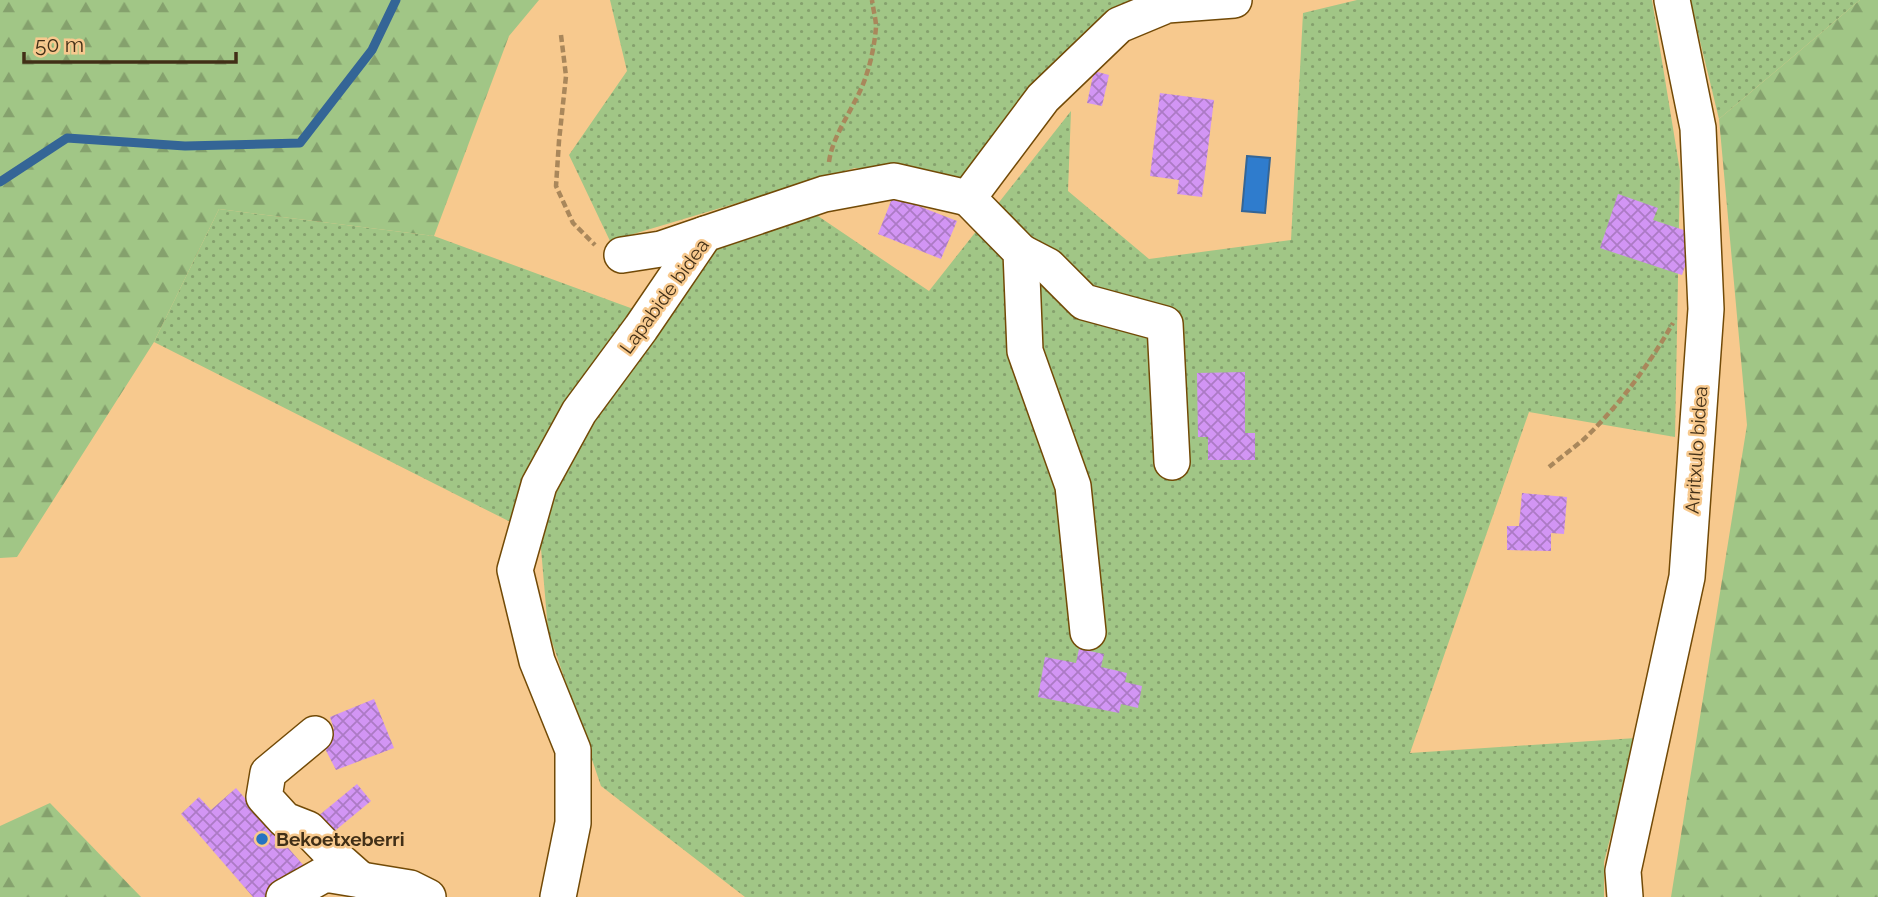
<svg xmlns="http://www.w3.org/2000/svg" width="1878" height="897" viewBox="0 0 1878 897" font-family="Raleway,sans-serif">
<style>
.grass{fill:url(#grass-dots)}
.forest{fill:url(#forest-firs)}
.water{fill:#2f7ccd;stroke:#346596;stroke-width:2}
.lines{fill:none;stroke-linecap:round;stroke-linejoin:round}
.stream{stroke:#346596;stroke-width:9}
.building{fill:url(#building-cross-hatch)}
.minor-casing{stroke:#724a07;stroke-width:38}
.path{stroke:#a9875b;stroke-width:4.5;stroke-dasharray:7 3.5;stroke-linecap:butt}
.minor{stroke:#fff;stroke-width:35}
.poi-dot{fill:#2573c2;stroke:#f7c98e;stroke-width:2.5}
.labels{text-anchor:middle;stroke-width:5;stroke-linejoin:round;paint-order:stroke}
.street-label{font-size:19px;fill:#412f17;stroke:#f7c98e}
.poi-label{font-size:19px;font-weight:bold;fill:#412f17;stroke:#f7c98e;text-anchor:start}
</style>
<defs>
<pattern id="grass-dots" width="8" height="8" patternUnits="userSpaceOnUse" patternTransform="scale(1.75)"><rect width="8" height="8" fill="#a1c686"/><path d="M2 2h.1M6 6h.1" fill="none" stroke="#85a16d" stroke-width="1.8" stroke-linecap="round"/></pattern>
<pattern id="forest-firs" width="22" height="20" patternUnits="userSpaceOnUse" patternTransform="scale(1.75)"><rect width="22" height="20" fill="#a1c686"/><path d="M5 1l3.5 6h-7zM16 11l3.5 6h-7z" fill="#85a16d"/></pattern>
<pattern id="building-cross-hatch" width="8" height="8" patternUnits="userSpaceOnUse" patternTransform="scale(1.75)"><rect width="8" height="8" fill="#d295f4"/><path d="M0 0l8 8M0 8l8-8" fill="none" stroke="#ac7ac5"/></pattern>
</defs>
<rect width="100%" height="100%" fill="#f7c98e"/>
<!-- grass -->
<g class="grass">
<path d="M610 0H1135L965 179 855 168 610 241 569 155 627 71Z"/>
<path d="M1357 0H1652L1680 171 1675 437 1529 412 1410 753 1636 738 1604 862V897H745L601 786 548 630 540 537 154 342 219 209 434 236 666 321 717 243 815 214 929 291 1071 111 1068 191 1149 259 1291 240 1303 13Z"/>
<path d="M1690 0H1860L1719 119Z"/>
</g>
<!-- forest -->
<g class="forest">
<path d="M0 0H539L509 36 434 236 219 209 154 342 17 557 0 558Z"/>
<path d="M1860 0H1878V897H1671L1747 425 1719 119Z"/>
<path d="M50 803 141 897H0V826Z"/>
</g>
<!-- water -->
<path class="water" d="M1247 156 1270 158 1265 213 1242 211Z"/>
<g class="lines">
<!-- stream -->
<path class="stream" d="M0 182 67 138 185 146 300 143 372 50 396 0"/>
</g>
<!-- building -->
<g class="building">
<path d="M1094 71 1109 75 1102 106 1087 103Z"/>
<path d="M1160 93 1214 100 1202 197 1177 194 1179 180 1150 176Z"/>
<path d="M1618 194 1658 208 1653 220 1696 234 1682 275 1600 248Z"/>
<path d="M893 196 957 221 941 259 878 234Z"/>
<path d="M1245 372V433H1255V460H1208V437H1198L1197 373Z"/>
<path d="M1522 493 1567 497 1564 534 1551 533V551L1507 550V526H1519Z"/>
<path d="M1079 649 1104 654 1101 667 1127 673 1125 682 1142 686 1138 708 1121 704 1119 713 1038 697 1045 657 1076 663Z"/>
<path d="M374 699 394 748 336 770 319 737 334 729 330 717Z"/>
<path d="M357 784 371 801 331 834 317 817Z"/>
<path d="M236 788 304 866 268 897H253L181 814 199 797 211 810Z"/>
</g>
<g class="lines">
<defs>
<g id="minor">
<path d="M968 198 1021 252 1025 351 1073 486 1088 632"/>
<path d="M1021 252 1048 266 1084 302 1165 324 1172 462"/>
<path d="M622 255 661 249 705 234"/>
<path d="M315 734 268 773 264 797 285 820 308 829 335 857 361 880"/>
<path d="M284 897 325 874 410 888 428 897"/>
<path d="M558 897 573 823V750L537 661 515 570 539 485 579 412 641 328 705 234 824 194 894 181 968 198 1043 98 1119 25 1167 5 1234 0"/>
<path d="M1625 897 1623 871 1687 577 1706 309 1698 128 1672 0"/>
</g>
</defs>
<!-- minor casing -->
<use href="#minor" class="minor-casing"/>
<!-- path -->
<g class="path">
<path d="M561 35 566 76 559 141 556 186 573 223 595 245"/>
<path d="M829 162C832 140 845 121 855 101 867 80 874 52 876 27 876 19 873 9 872 0"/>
<path d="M1549 467C1560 458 1572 449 1583 440 1618 407 1649 365 1673 323"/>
</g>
<!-- minor -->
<use href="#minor" class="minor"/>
</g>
<!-- markers -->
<circle class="poi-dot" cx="262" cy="839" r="7"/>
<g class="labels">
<!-- street labels -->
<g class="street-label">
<text transform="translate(664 296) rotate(-54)" y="7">Lapabide bidea</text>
<text transform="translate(1696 450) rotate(-86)" y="7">Arritxulo bidea</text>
</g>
<!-- poi labels -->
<g class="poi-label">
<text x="276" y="846">Bekoetxeberri</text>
</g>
</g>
<!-- scale -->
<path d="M24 52v10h212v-10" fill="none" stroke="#412f17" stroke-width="3.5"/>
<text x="35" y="52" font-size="21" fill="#412f17" stroke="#f7c98e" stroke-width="5" paint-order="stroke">50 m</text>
</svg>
